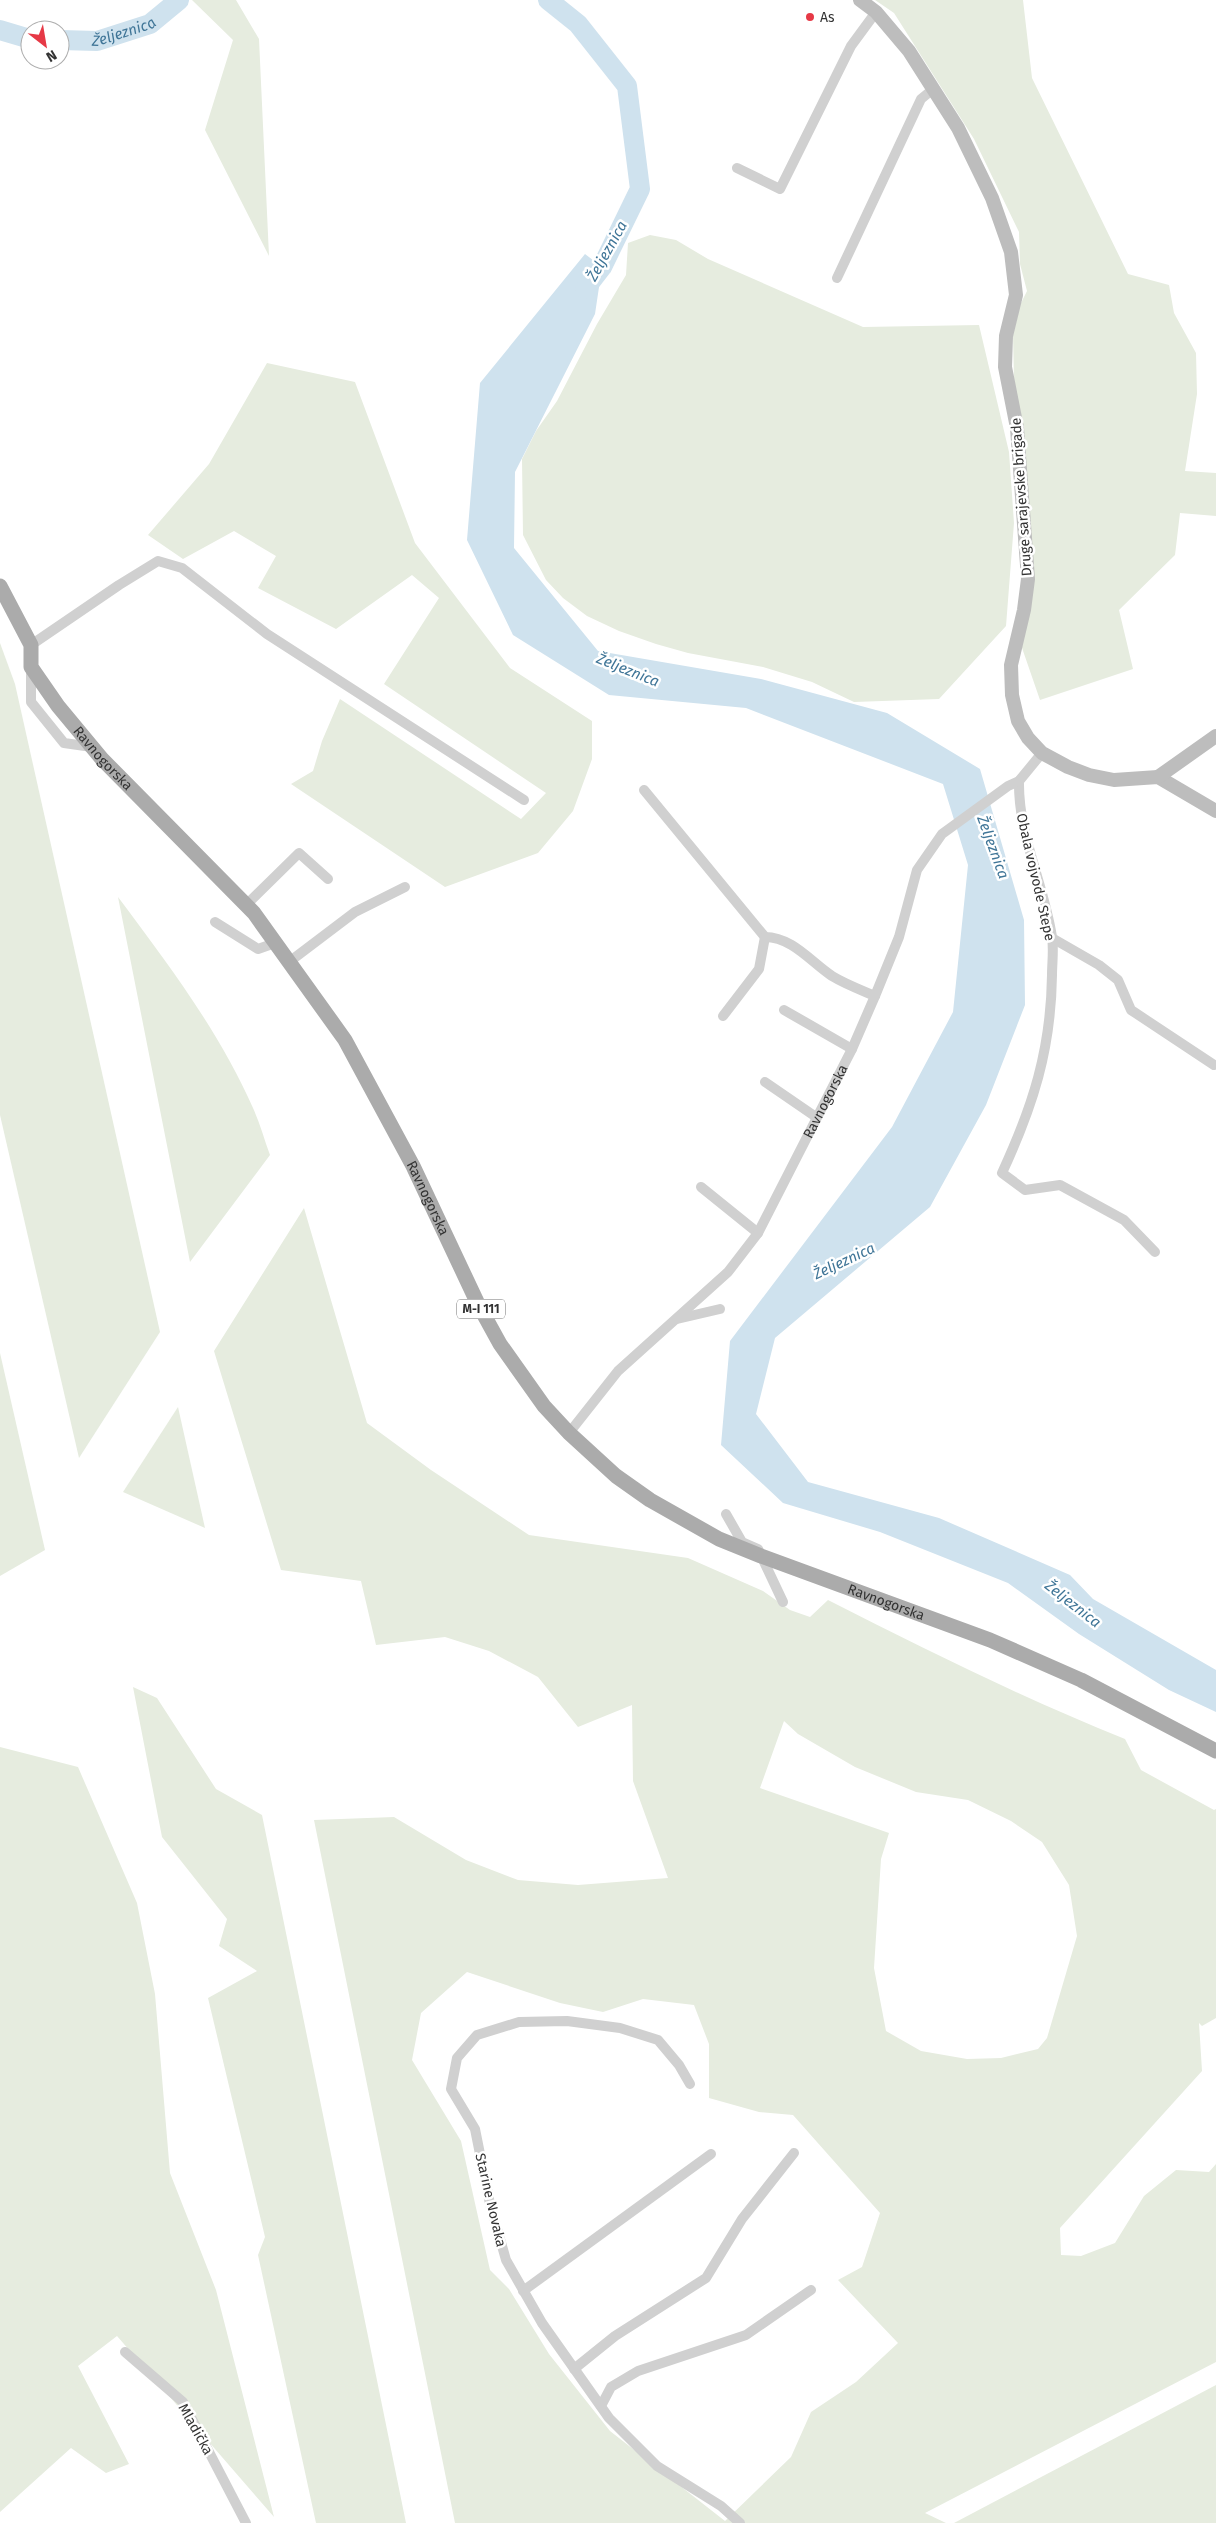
<svg xmlns="http://www.w3.org/2000/svg" width="1216" height="2523" viewBox="0 0 1216 2523" font-family="'Fira Sans',sans-serif">
<style>
.green{fill:#e6ecdf;fill-rule:evenodd}
.water{fill:#cfe2ee}
.lines{fill:none;stroke-linecap:round;stroke-linejoin:round}
.river{stroke:#cfe2ee;stroke-width:20}
.street{stroke:#d0d0d0;stroke-width:10}
.secondary{stroke:#bdbdbd;stroke-width:14}
.primary{stroke:#ababab;stroke-width:15}
.poi-dot{fill:#e63946;stroke:#fff;stroke-width:2}
.labels{text-anchor:middle;stroke-width:5;stroke-linejoin:round;paint-order:stroke}
.shield{fill:#fff;stroke:#707070;stroke-width:1}
.shield-label{font-size:12px;font-weight:bold;fill:#333}
.poi-label{font-size:14px;fill:#333;stroke:#fff;text-anchor:start}
.street-label{font-size:14px;fill:#333;stroke:#fff}
.water-label{font-size:15px;font-style:italic;fill:#3f7597;stroke:#fff}
</style>
<rect width="100%" height="100%" fill="#fff"/>
<!-- green -->
<g class="green">
<path d="M192 0H236L259 39 269 256 205 130 233 40Z"/>
<path d="M875 0H1023L1032 78 1128 274 1169 285 1174 313 1196 353 1197 394 1185 471 1216 473V516L1180 513 1175 555 1119 610 1133 669 1040 700 1021 645 1033 575 1014 379 1013 335 1020 305 1027 291 1020 264 1019 232 974 139 894 13Z"/>
<path d="M650 235 676 240 708 259 863 327 979 325 1009 452 1014 523 1006 626 939 699 854 702 812 682 763 667 688 653 656 644 619 631 587 616 563 598 546 580 523 535 522 459 536 431 557 401 597 324 626 275 628 243Z"/>
<path d="M267 363 355 382 415 543 510 668 592 721V759L573 811 538 853 445 887 291 784 313 771 322 741 340 699 521 819 546 793 384 684 439 598 412 575 336 629 258 588 276 556 234 531 183 559 148 535 209 464Z"/>
<path d="M0 643 15 684 160 1332 79 1458 0 1115Z"/>
<path d="M118 897C168 964 219 1031 253 1108 260 1123 264 1139 270 1155L190 1262Z"/>
<path d="M304 1208 367 1423 431 1470 529 1535 688 1558 763 1591 790 1610 810 1617 828 1600C926 1650 1023 1698 1125 1739L1141 1770 1214 1810 1216 1809V2018L1202 2026 1199 2023 1202 2071 1060 2228 1061 2255 1081 2256 1115 2243 1144 2196 1176 2170 1209 2172 1216 2164V2362L925 2513 946 2523H455L314 1820 394 1817 466 1860 518 1880 578 1885 668 1878 633 1781 632 1705 578 1727 538 1677 489 1651 445 1637 376 1645 361 1581 281 1570 214 1351ZM784 1721 798 1734 855 1767 916 1792 968 1800 1011 1821 1042 1842 1069 1885 1077 1936 1047 2038 1038 2049 1001 2058 967 2059 921 2051 886 2031 874 1968 881 1859 889 1833 760 1788ZM467 1972 560 2003 603 2012 643 1999 694 2005 709 2044V2098L759 2112 793 2115 880 2213 862 2267 838 2280 898 2343 856 2382 811 2412 791 2457 725 2521 610 2431 549 2354 509 2289 490 2270 461 2141 412 2060 421 2013Z"/>
<path d="M0 1353 45 1550 0 1576Z"/>
<path d="M178 1407 205 1528 123 1492Z"/>
<path d="M133 1687 157 1698 216 1789 262 1815 406 2523H316L258 2255 265 2237 208 1998 257 1971 219 1946 227 1919 162 1837Z"/>
<path d="M0 1747 78 1767 137 1903 155 1994 170 2173 216 2290 274 2517 117 2336 78 2366 129 2464 106 2473 71 2448 0 2512Z"/>
<path d="M1216 2385V2523H954Z"/>
</g>
<!-- water -->
<path class="water" d="M585 254 602 267 595 314 515 472 514 548 598 651 761 679 887 713 980 769 1024 920 1025 1005 986 1105 930 1207 775 1338 756 1414 808 1482 939 1518 1070 1575 1093 1599 1216 1670V1712L1169 1690 1079 1634 1008 1583 880 1532 783 1503 721 1445 730 1341 892 1127 953 1012 968 865 943 784 746 708 609 695 513 635 467 540 480 383Z"/>
<g class="lines">
<!-- river -->
<g class="river">
<path d="M548 0 578 24 627 86 640 189 602 267 585 289"/>
<path d="M0 30 30 39"/>
<path id="s1" d="M60 40 97 41 150 24 179 0"/>
</g>
<!-- street -->
<g class="street">
<path d="M737 168 780 189 851 46 876 12"/>
<path d="M837 278 921 99 932 90"/>
<path d="M31 645 119 585 158 561 182 568 267 634 524 800"/>
<path d="M31 668V702L64 743 92 747"/>
<path d="M1019 781C1018 835 1044 884 1052 937 1054 949 1052 963 1052 975 1051 1050 1033 1106 1002 1173L1025 1190 1060 1185 1124 1220 1155 1252"/>
<path d="M644 790 765 937C792 937 811 962 832 976 845 984 861 990 875 996"/>
<path d="M246 905 299 853 328 879"/>
<path d="M215 922 258 949 275 943"/>
<path d="M1052 938 1099 965 1118 980 1131 1010 1214 1065"/>
<path d="M289 962 355 912 405 887"/>
<path d="M784 1010 852 1049"/>
<path d="M723 1016 759 969 765 937"/>
<path d="M765 1082 816 1117"/>
<path d="M701 1187 758 1233"/>
<path d="M677 1319 720 1309"/>
<path id="s2" d="M569 1433 618 1371 728 1272 758 1233 852 1049 875 996 899 937 917 870 942 834 1008 786 1019 781 1042 753"/>
<path d="M726 1514 742 1542 758 1549 783 1602"/>
<path d="M690 2084 679 2065 658 2040 620 2028 567 2021 519 2022 477 2035 457 2058 451 2089 475 2129 490 2204 506 2260 542 2323 609 2418 657 2466 721 2506 740 2523"/>
<path d="M523 2291 711 2154"/>
<path d="M125 2352 183 2402 246 2523"/>
<path d="M574 2369 615 2336 706 2278 742 2219 794 2153"/>
<path d="M601 2406 611 2387 638 2371 746 2335 811 2290"/>
</g>
<!-- secondary -->
<g class="secondary">
<path d="M860 0 876 12 909 51 958 128 992 198 1011 252 1016 295 1006 336 1005 367 1017 428 1028 579 1024 610 1011 665 1012 695 1018 721 1028 738 1042 753 1068 767 1089 775 1114 780 1158 777 1216 811"/>
<path d="M1158 777 1216 736"/>
</g>
<!-- primary -->
<path class="primary" id="s3" d="M0 586 31 645V667L58 706 102 759 254 913 345 1040 413 1166 478 1304 500 1344 544 1406 569 1433 616 1476 650 1500 719 1539 761 1556 990 1640 1081 1680 1216 1751"/>
</g>
<!-- markers -->
<circle class="poi-dot" cx="810" cy="17" r="5"/>
<g class="labels">
<!-- shield labels -->
<rect class="shield" x="457" y="1299.5" width="48" height="19" rx="4"/>
<g class="shield-label">
<text x="481" y="1313">M-I 111</text>
</g>
<!-- poi labels -->
<g class="poi-label">
<text x="820" y="22">As</text>
</g>
<!-- street labels -->
<g class="street-label">
<text transform="translate(1021 497) rotate(-94)" y="5">Druge sarajevske brigade</text>
<text dy="5" stroke="none"><textPath href="#s3" startOffset="205">Ravnogorska</textPath></text>
<text transform="translate(1036 877) rotate(77)" y="5">Obala vojvode Stepe</text>
<text dy="5" stroke="none"><textPath href="#s2" startOffset="424">Ravnogorska</textPath></text>
<text dy="5" stroke="none"><textPath href="#s3" startOffset="756">Ravnogorska</textPath></text>
<text dy="5" stroke="none"><textPath href="#s3" startOffset="1395">Ravnogorska</textPath></text>
<text transform="translate(491 2200) rotate(77)" y="5">Starine Novaka</text>
<text transform="translate(196 2429) rotate(61)" y="5">Mladička</text>
</g>
<!-- water labels -->
<g class="water-label">
<text dy="5" stroke="none"><textPath href="#s1" startOffset="65">Željeznica</textPath></text>
<text transform="translate(607 251) rotate(-61)" y="5">Željeznica</text>
<text transform="translate(628 670) rotate(22)" y="5">Željeznica</text>
<text transform="translate(993 847) rotate(70)" y="5">Željeznica</text>
<text transform="translate(844 1261) rotate(-25)" y="5">Željeznica</text>
<text transform="translate(1073 1604) rotate(38)" y="5">Željeznica</text>
</g>
</g>
<!-- north arrow -->
<g transform="translate(45 45) rotate(149)"><circle r="24" fill="#ffffff" stroke="#adadad"/>
<path d="M0-4L9 19L0 12L-9 19Z" fill="#e63946"/>
<text y="-8" font-size="14" font-weight="bold" text-anchor="middle" fill="#333333">N</text>
</g>
</svg>
